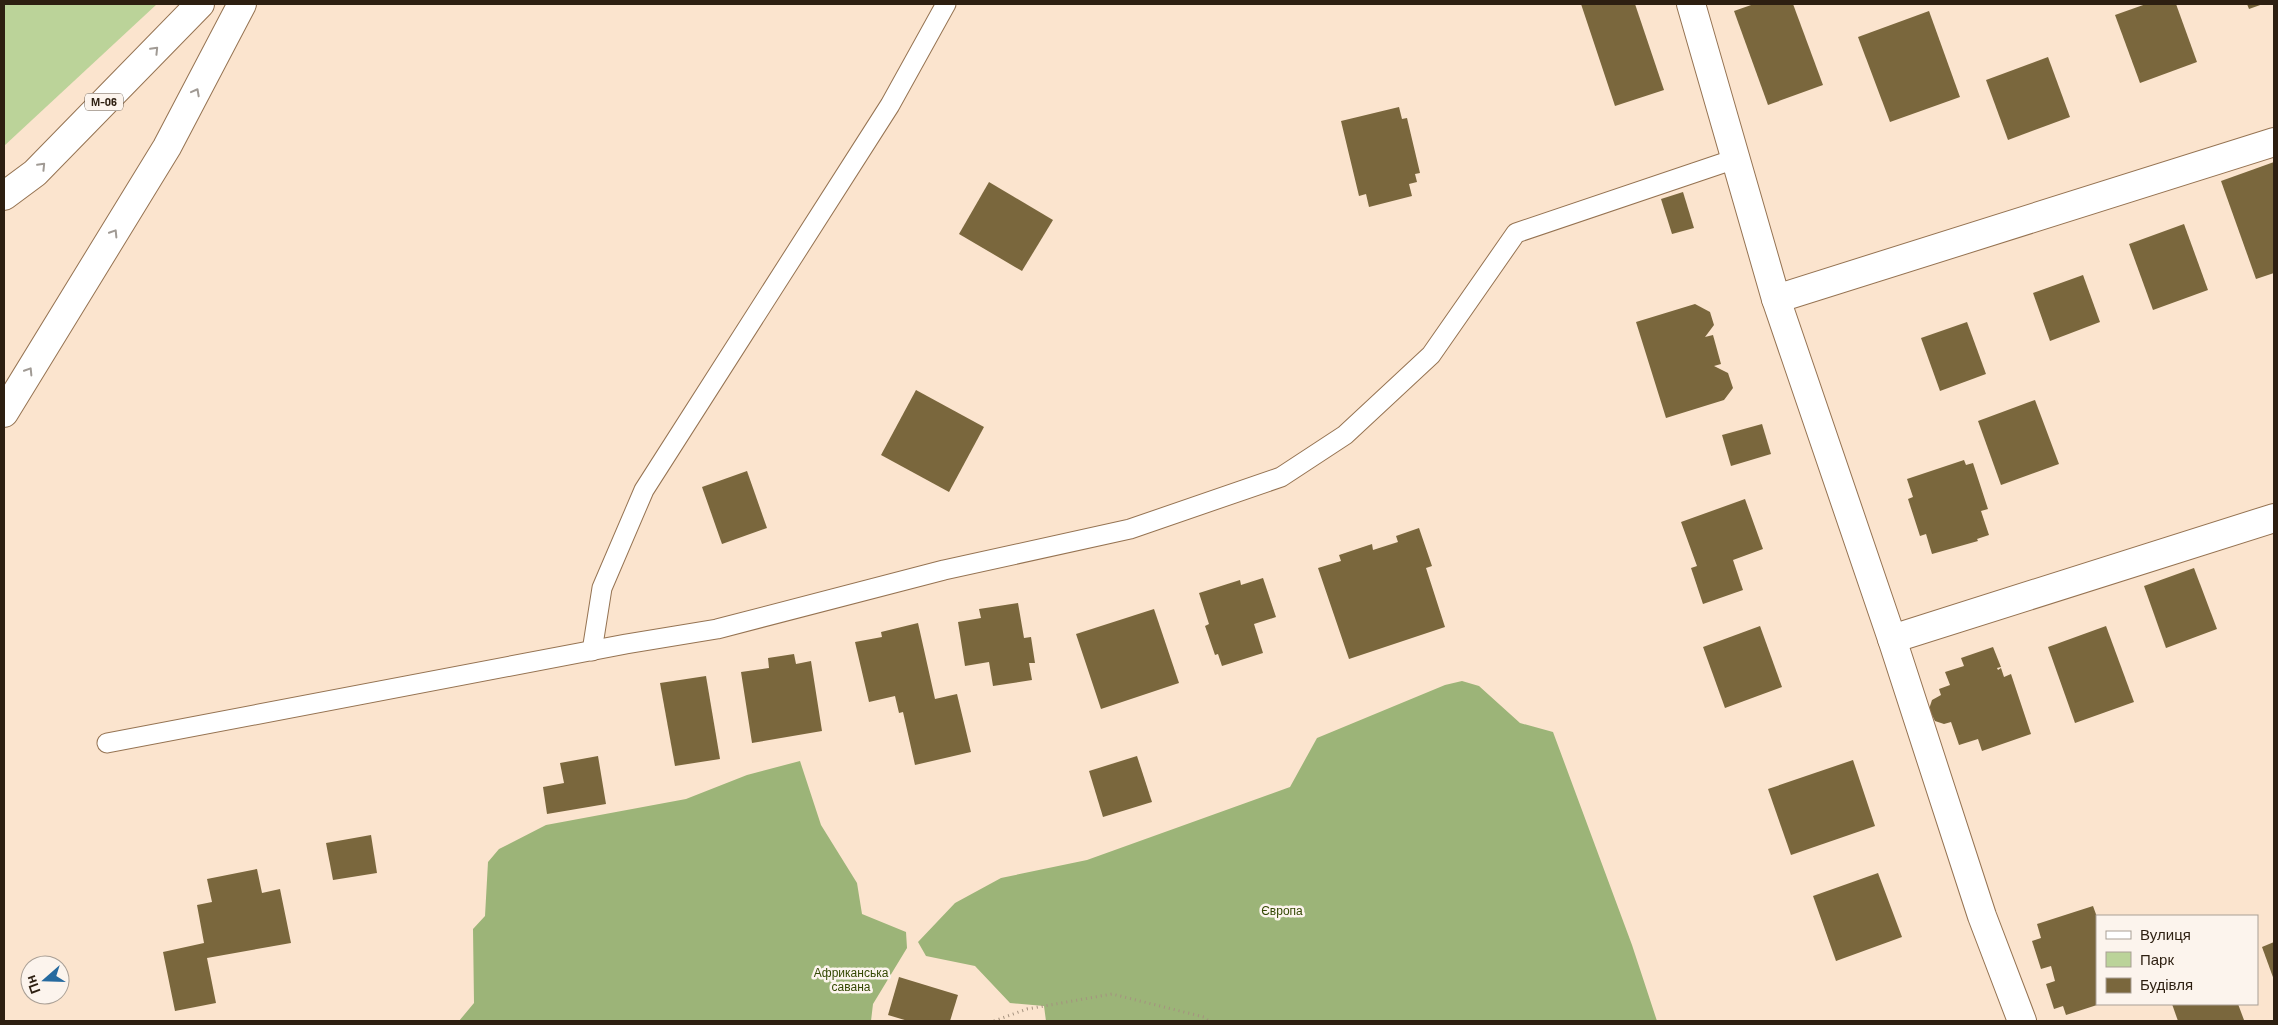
<svg xmlns="http://www.w3.org/2000/svg" width="2278" height="1025" viewBox="0 0 2278 1025" font-family="Barlow,sans-serif">
<style>
.green{fill:#bbd399}
.forest{fill:#9cb478}
.building{fill:#7a673d}
.lines{fill:none;stroke-linecap:round;stroke-linejoin:round}
.service-casing{stroke:#957352;stroke-width:21}
.minor-casing{stroke:#957352;stroke-width:30}
.trunk-casing{stroke:#957352;stroke-width:30}
.path{stroke:#a5927f;stroke-width:3;stroke-dasharray:1 4;stroke-linecap:butt}
.service{stroke:#fff;stroke-width:19}
.minor{stroke:#fff;stroke-width:28}
.trunk{stroke:#fff;stroke-width:28}
.oneway{stroke:#a09a94}
.labels{text-anchor:middle;stroke-width:5;stroke-linejoin:round;paint-order:stroke}
.shield{fill:#fcf4ed;stroke:#6b5f53;stroke-width:1}
.shield-label{font-size:11px;font-weight:bold;fill:#2d1f11}
.park-label{font-size:12px;fill:#354904;stroke:#fcf4ed}
</style>
<rect width="100%" height="100%" fill="#fbe4ce"/>
<!-- green -->
<path class="green" d="M4 4H157L4 146Z"/>
<!-- forest -->
<g class="forest">
<path d="M1462 681 1479 686 1520 723 1553 732 1632 945 1657 1021H1046L1044 1006 1010 1003 975 966 926 956 918 942 955 903 1001 878 1087 860 1290 787 1317 738 1445 685Z"/>
<path d="M800 761 821 825 857 883 862 914 906 932 907 948 873 1004 871 1021H459L474 1003 473 929 485 916 488 862 499 849 546 825 686 799 747 775Z"/>
</g>
<!-- building -->
<g class="building">
<path d="M1581 4H1635L1664 90 1615 106Z"/>
<path d="M1754 4H1793L1823 85 1768 105 1734 11Z"/>
<path d="M2146 4H2176L2197 62 2140 83 2115 15Z"/>
<path d="M2247 4H2263L2249 9Z"/>
<path d="M1929 11 1960 97 1890 122 1858 37Z"/>
<path d="M2048 57 2070 117 2008 140 1986 80Z"/>
<path d="M1399 107 1402 119 1407 118 1420 173 1415 174 1417 182 1409 184 1412 196 1369 207 1366 194 1359 196 1341 121Z"/>
<path d="M2274 162V273L2256 279 2221 181Z"/>
<path d="M989 182 1053 220 1022 271 959 234Z"/>
<path d="M1683 192 1694 228 1672 234 1661 199Z"/>
<path d="M2184 224 2208 290 2153 310 2129 244Z"/>
<path d="M2083 275 2100 322 2050 341 2033 293Z"/>
<path d="M1695 304 1710 312 1714 325 1705 337 1713 335 1721 364 1714 366 1728 373 1733 388 1724 400 1666 418 1636 322Z"/>
<path d="M1967 322 1986 374 1940 391 1921 338Z"/>
<path d="M916 390 984 427 949 492 881 455Z"/>
<path d="M2035 400 2059 464 2001 485 1978 421Z"/>
<path d="M1762 424 1771 454 1731 466 1722 435Z"/>
<path d="M1964 460 1966 465 1973 463 1988 509 1981 511 1989 535 1977 539 1978 541 1932 554 1926 534 1920 536 1908 499 1913 497 1907 479Z"/>
<path d="M747 471 767 528 722 544 702 487Z"/>
<path d="M1745 499 1763 549 1733 560 1743 590 1703 604 1691 568 1697 566 1681 522Z"/>
<path d="M1419 528 1432 566 1426 568 1445 627 1349 659 1318 568 1341 561 1339 555 1372 544 1373 550 1398 542 1396 536Z"/>
<path d="M2194 568 2217 629 2166 648 2144 586Z"/>
<path d="M1263 578 1276 617 1254 624 1263 653 1222 666 1218 654 1215 655 1205 626 1209 624 1199 593 1240 580 1241 585Z"/>
<path d="M1018 603 1024 638 1031 637 1035 663H1029L1032 680 993 686 989 662 965 666 958 622 981 618 979 609Z"/>
<path d="M1154 609 1179 683 1101 709 1076 634Z"/>
<path d="M918 623 935 699 957 694 971 752 915 765 903 712 899 713 895 696 869 702 855 642 882 637 881 632Z"/>
<path d="M1760 626 1782 687 1725 708 1703 647Z"/>
<path d="M2106 626 2134 702 2075 723 2048 647Z"/>
<path d="M1993 647 2001 667 1997 668 1998 670 2001 668 2004 677 2011 674 2031 734 1982 751 1978 739 1959 745 1951 722 1944 724 1935 721 1929 709 1932 700 1941 695 1939 689 1950 685 1945 672 1964 666 1961 658Z"/>
<path d="M794 654 796 664 811 661 822 731 752 743 741 672 769 668 768 658Z"/>
<path d="M706 676 720 759 675 766 660 683Z"/>
<path d="M598 756 606 804 547 814 543 787 564 783 560 763Z"/>
<path d="M1137 756 1152 802 1103 817 1089 771Z"/>
<path d="M1853 760 1875 826 1791 855 1768 789Z"/>
<path d="M371 835 377 873 333 880 326 843Z"/>
<path d="M257 869 262 893 280 889 291 943 207 958 216 1003 175 1011 163 952 204 943 197 905 212 902 207 879Z"/>
<path d="M1878 873 1902 937 1836 961 1813 896Z"/>
<path d="M2093 906 2097 917V1005L2066 1015 2063 1006 2054 1009 2046 984 2055 981 2051 966 2041 969 2032 941 2041 938 2037 924Z"/>
<path d="M2274 942V980L2262 947Z"/>
<path d="M899 977 958 995 950 1021H908L888 1015Z"/>
<path d="M2172 1004H2238L2244 1020 2178 1021Z"/>
</g>
<g class="lines">
<defs>
<g id="service">
<path d="M592 651 602 588 644 490 890 105 946 4"/>
<path d="M107 743 626 644 717 629 944 570 1130 529 1281 477 1345 435 1431 355 1516 233 1735 159"/>
</g>
<g id="minor">
<path d="M1691 4 1776 299 1892 639 1982 916 2022 1021"/>
<path d="M1776 299 2274 142"/>
<path d="M1892 639 2274 518"/>
</g>
<g id="trunk">
<path d="M4 196 35 173 200 4"/>
<path d="M4 413 167 147 242 4"/>
</g>
</defs>
<!-- service casing -->
<use href="#service" class="service-casing"/>
<!-- minor casing -->
<use href="#minor" class="minor-casing"/>
<!-- trunk casing -->
<use href="#trunk" class="trunk-casing"/>
<!-- path -->
<path class="path" d="M994 1021 1027 1009 1112 994 1204 1017 1209 1021"/>
<!-- service -->
<use href="#service" class="service"/>
<!-- minor -->
<use href="#minor" class="minor"/>
<!-- trunk -->
<use href="#trunk" class="trunk"/>
</g>
<!-- one-way arrows -->
<defs><path id="oneway-chevron" d="M-2-3.5L2.5 0L-2 3.5" fill="none" stroke-width="1.6" stroke-linecap="round" stroke-linejoin="round" transform="scale(1.25)"/></defs>
<g class="oneway">
<use href="#oneway-chevron" transform="translate(155 50) rotate(-46)"/>
<use href="#oneway-chevron" transform="translate(196 92) rotate(-62)"/>
<use href="#oneway-chevron" transform="translate(42 166) rotate(-46)"/>
<use href="#oneway-chevron" transform="translate(114 233) rotate(-58)"/>
<use href="#oneway-chevron" transform="translate(29 371) rotate(-58)"/>
</g>
<g class="labels">
<!-- shield labels -->
<rect class="shield" x="85" y="93.5" width="38" height="17" rx="4"/>
<g class="shield-label">
<text x="104" y="106">М-06</text>
</g>
<!-- park labels -->
<g class="park-label">
<text x="1282" y="915">Європа</text>
<text x="851" y="977">Африканська<tspan x="851" dy="14">савана</tspan></text>
</g>
</g>
<!-- border -->
<rect width="2278" height="1025" fill="none" stroke="#2d1f11" stroke-width="10"/>
<!-- legend -->
<rect x="2096" y="915" width="162" height="90" fill="#fcf4ed" stroke="#a99f95"/>
<rect x="2106" y="931" width="25" height="8" fill="#ffffff" stroke="#a99f95"/>
<text x="2140" y="940" font-size="15" fill="#2d1f11">Вулиця</text>
<rect x="2106" y="952" width="25" height="15" fill="#bbd399" stroke="#a99f95"/>
<text x="2140" y="965" font-size="15" fill="#2d1f11">Парк</text>
<rect x="2106" y="978" width="25" height="15" fill="#7a673d" stroke="#a99f95"/>
<text x="2140" y="990" font-size="15" fill="#2d1f11">Будівля</text>
<!-- north arrow -->
<g transform="translate(45 980) rotate(250)"><circle r="24" fill="#fcf4ed" stroke="#a99f95"/>
<path d="M0-4L9 19L0 12L-9 19Z" fill="#266a9f"/>
<text y="-8" font-size="14" font-weight="bold" text-anchor="middle" fill="#2d1f11">Пн</text>
</g>
</svg>
